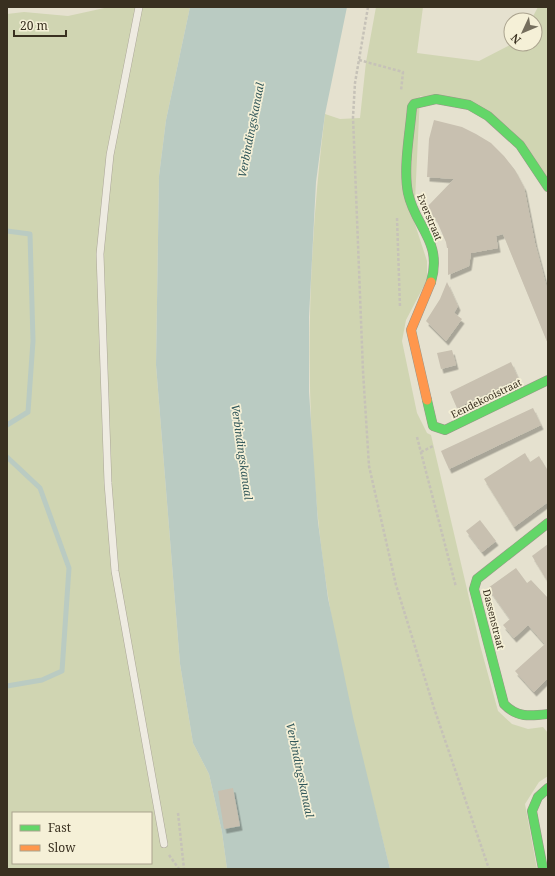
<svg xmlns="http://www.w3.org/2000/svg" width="555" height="876" viewBox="0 0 555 876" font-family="'Noto Serif',serif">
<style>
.green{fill:#d0d5b2;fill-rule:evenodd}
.water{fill:#bacbc2}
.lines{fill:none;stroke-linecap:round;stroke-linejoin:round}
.stream{stroke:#bacbc2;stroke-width:5}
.building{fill:#c8c0b0;filter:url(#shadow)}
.lane-casing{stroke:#aba698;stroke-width:8}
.fast-casing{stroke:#9a9588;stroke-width:10}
.slow-casing{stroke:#9a9588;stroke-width:10}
.path{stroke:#c6c2b8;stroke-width:2.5;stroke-dasharray:3 2;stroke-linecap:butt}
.lane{stroke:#eeebe1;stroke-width:7}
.fast{stroke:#63d668;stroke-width:9}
.slow{stroke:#ff974d;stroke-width:9}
.labels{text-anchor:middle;stroke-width:3.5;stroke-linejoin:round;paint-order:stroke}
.street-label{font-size:10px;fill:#393020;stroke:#f5f0d7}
.water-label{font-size:11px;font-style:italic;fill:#305659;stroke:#f5f0d7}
</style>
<defs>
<filter id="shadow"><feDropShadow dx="2.5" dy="4.5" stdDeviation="0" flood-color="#0004"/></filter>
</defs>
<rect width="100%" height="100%" fill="#e5e1cf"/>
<!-- green -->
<g class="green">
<path d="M109 7H190L166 120 159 176 156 365 180 664 193 743 209 774 222 832 227 869H7V14L24 12 68 16ZM13 813H151V863H13Z"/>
<path d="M376 7H423L417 53 479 61 512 44H535V20H531L538 7H548V183L491 114 420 96 414 221 427 261V280L406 320 402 341 417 413 427 433 431 435 480 645 498 711 512 724 528 729 543 727 548 733V776L539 782 525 804 537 869H390C368 780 342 687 328 596 303 436 305 274 325 114L340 119 360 118 366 62Z"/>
</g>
<!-- water -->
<path class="water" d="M190 7H347L325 114 316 182 309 317V392L318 522 328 598 353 717 390 869H227L222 832 209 774 193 743 180 664 156 365 159 176 166 120Z"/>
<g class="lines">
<!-- stream -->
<g class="stream">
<path d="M7 231 30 234 33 341 28 412 7 425"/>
<path d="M7 457 40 488 69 568 62 671 42 680 7 686"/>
</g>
</g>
<!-- building -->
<g class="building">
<path d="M434 120 462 127 476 134 491 143 504 156 515 170 524 187 535 243 548 292V344L503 234 496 236 498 248 471 253 469 266 448 275V248H447L446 242 436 219 426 208 454 179 427 177 429 139Z"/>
<path d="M447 282 458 306 454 313 462 319 446 341 426 321 440 299Z"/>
<path d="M452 350 456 365 441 369 437 353Z"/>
<path d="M511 362 518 378 457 408 450 392Z"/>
<path d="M533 408 541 425 449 469 441 451Z"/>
<path d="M525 453 530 462 539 456 548 471V502L514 527 484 479Z"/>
<path d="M480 520 496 541 482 552 466 531Z"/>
<path d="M548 544V582L532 556Z"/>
<path d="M516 568 527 583 531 580 548 598V678L534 692 515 671 545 644 528 625 514 638 503 625 510 619 488 588Z"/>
<path d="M233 788 240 826 224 829 218 791Z"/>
</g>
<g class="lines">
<defs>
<path id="lane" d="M139 7 110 155 100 254 108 483 115 571 164 844"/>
<g id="fast">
<path d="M431 282C443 241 415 227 408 193 403 167 410 133 412 107L414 104 436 99 469 105 488 116 520 145 548 187"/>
<path d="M427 400 433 426 445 430 548 380"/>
<path d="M548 523 477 579 474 589 504 704C517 718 531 716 548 714"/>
<path d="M543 869 532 811 538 797 548 788"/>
</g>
<path id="slow" d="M427 400 411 330 431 282"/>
</defs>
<!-- lane casing -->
<use href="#lane" class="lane-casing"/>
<!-- fast casing -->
<use href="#fast" class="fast-casing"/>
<!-- slow casing -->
<use href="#slow" class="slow-casing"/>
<!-- path -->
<g class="path">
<path d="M368 7 355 83 353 117 363 371 369 466 396 585 434 708 489 869"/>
<path d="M359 60 403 72 401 91"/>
<path d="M397 218 400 307"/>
<path d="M417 437 456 587"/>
<path d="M421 452 433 446"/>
<path d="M178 813 184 869"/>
<path d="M169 855 179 869"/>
</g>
<!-- lane -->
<use href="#lane" class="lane"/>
<!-- fast -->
<use href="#fast" class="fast"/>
<!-- slow -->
<use href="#slow" class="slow"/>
</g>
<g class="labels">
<!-- street labels -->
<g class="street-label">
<text transform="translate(430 217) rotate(67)" y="4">Everstraat</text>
<text transform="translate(486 398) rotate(-26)" y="4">Eendekooistraat</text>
<text transform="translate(494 619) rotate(76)" y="4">Dassenstraat</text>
</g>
<!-- water labels -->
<g class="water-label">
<text transform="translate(251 130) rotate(-79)" y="4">Verbindingskanaal</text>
<text transform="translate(242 452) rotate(82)" y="4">Verbindingskanaal</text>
<text transform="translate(300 770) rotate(78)" y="4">Verbindingskanaal</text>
</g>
</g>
<!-- border -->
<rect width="555" height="876" fill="none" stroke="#393020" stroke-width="16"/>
<!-- legend -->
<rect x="12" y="812" width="140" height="52" fill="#f5f0d7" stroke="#aaa38e"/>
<rect x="20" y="825" width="20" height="6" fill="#63d668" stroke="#aaa38e"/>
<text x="48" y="832" font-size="12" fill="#393020">Fast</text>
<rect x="20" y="845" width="20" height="6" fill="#ff974d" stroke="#aaa38e"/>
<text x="48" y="852" font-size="12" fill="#393020">Slow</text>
<!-- north arrow -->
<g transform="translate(523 32) rotate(226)"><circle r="19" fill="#f5f0d7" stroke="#aaa38e"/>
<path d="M0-3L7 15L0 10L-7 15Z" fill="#756e5d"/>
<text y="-6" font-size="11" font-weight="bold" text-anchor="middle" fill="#393020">N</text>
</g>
<!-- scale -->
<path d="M14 30v6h52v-6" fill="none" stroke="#393020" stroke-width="2"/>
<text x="20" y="30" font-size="12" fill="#393020" stroke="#f5f0d7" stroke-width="3" paint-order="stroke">20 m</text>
</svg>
